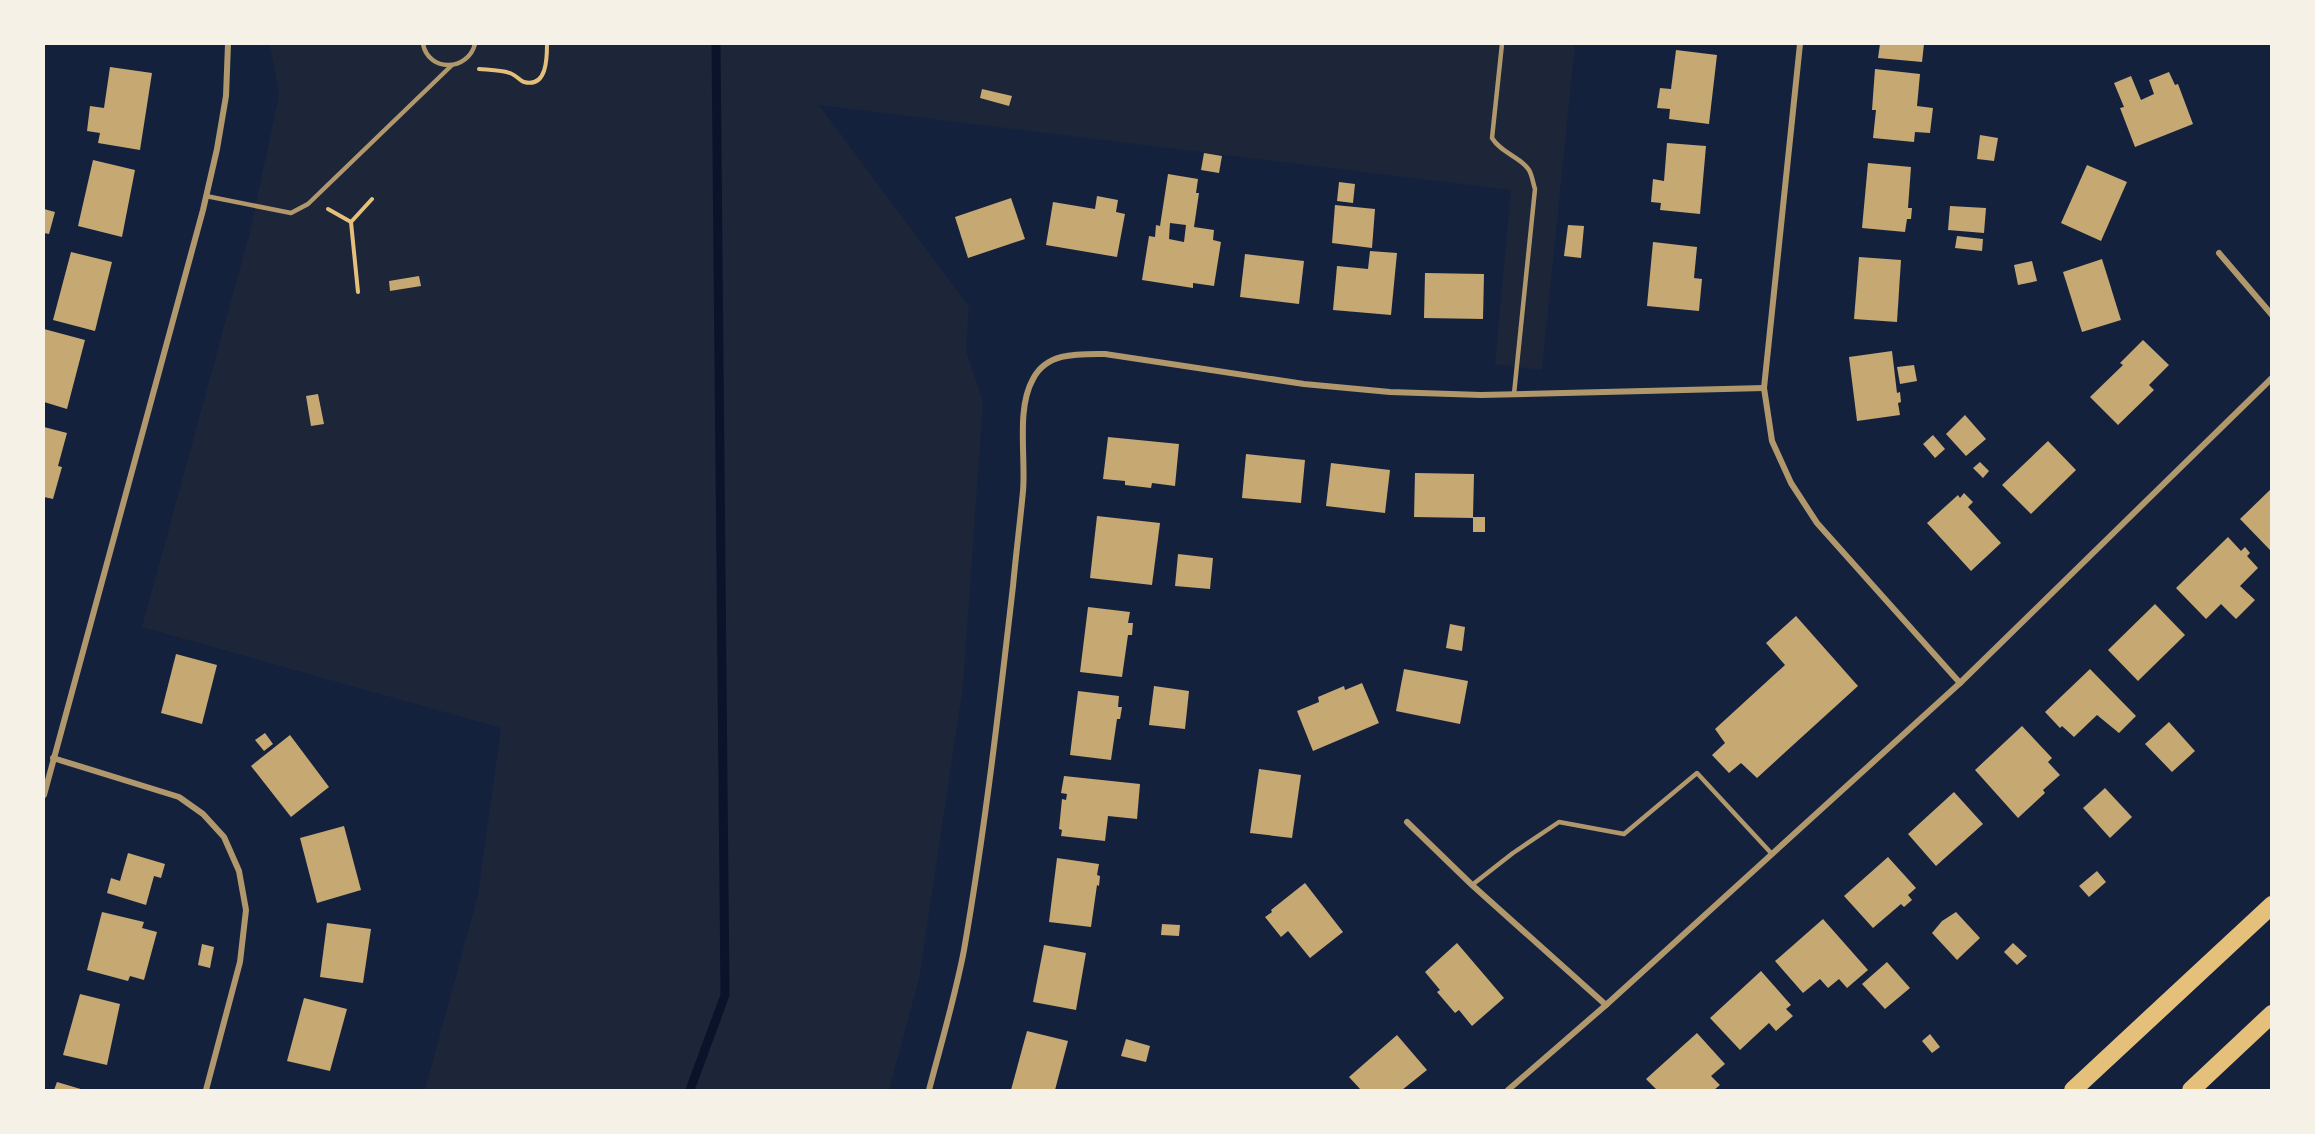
<svg xmlns="http://www.w3.org/2000/svg" width="2315" height="1134" viewBox="0 0 2315 1134" font-family="'Public Sans',sans-serif">
<style>
.green{fill:#1d2539}
.lines{fill:none;stroke-linecap:round;stroke-linejoin:round}
.stream{stroke:#0b132b;stroke-width:9}
.building{fill:#c6a872;fill-rule:evenodd}
.path{stroke:#e5c07b;stroke-width:4}
.service{stroke:#b1986c;stroke-width:4.5}
.minor{stroke:#b1986c;stroke-width:6}
.motorway{stroke:#e5c07b;stroke-width:18}
</style>
<rect width="100%" height="100%" fill="#14213d"/>
<!-- green -->
<path class="green" d="M270 44H1575L1542 370 1495 364 1511 190 819 105 969 307 966 351 983 402 963 686 919 979 889 1090H425L478 895 501 728 142 627 250 232 279 95Z"/>
<g class="lines">
<!-- stream -->
<path class="stream" d="M690 1090 725 995 716 44"/>
</g>
<!-- building -->
<g class="building">
<path d="M1880 44H1924L1922 62 1878 58Z"/>
<path d="M1676 50 1717 55 1709 124 1669 119 1670 109 1657 108 1660 88 1671 89Z"/>
<path d="M110 67 152 73 140 150 98 143 100 133 87 131 90 106 104 108Z"/>
<path d="M1875 69 1920 74 1917 106 1933 108 1930 133 1915 132 1914 142 1873 138 1876 110H1872Z"/>
<path d="M2169 72 2175 85 2178 84 2193 124 2135 147 2120 108 2124 107 2114 83 2131 76 2141 100 2154 94 2149 80Z"/>
<path d="M982 89 1012 96 1009 106 980 98Z"/>
<path d="M1980 135 1998 138 1994 161 1977 159Z"/>
<path d="M1667 143 1706 146 1700 214 1660 210 1661 203 1651 202 1653 179 1664 181Z"/>
<path d="M1204 153 1222 156 1219 173 1201 170Z"/>
<path d="M93 160 135 170 122 237 78 226Z"/>
<path d="M1868 163 1911 167 1908 208H1912L1911 219H1907L1905 232 1862 228Z"/>
<path d="M2087 165 2127 182 2101 241 2061 223Z"/>
<path d="M1168 174 1198 179 1196 193H1199L1194 227 1214 230 1213 240 1221 242 1214 286 1193 283V288L1142 280 1149 236 1155 237 1156 225 1160 226ZM1170 223 1186 225 1184 242 1169 239Z"/>
<path d="M1339 182 1355 184 1353 203 1337 201Z"/>
<path d="M1097 196 1118 200 1116 212 1125 214 1117 257 1046 245 1053 202 1095 209Z"/>
<path d="M1011 198 1025 239 968 258 955 217Z"/>
<path d="M1335 205 1375 209 1372 248 1332 243Z"/>
<path d="M1950 206 1986 208 1984 233 1948 230Z"/>
<path d="M44 209 55 212 49 234 44 233Z"/>
<path d="M1568 225 1584 226 1581 258 1564 256Z"/>
<path d="M1957 236 1983 239 1982 251 1955 248Z"/>
<path d="M1653 242 1697 247 1694 278 1702 279 1699 311 1647 306Z"/>
<path d="M1370 251 1397 253 1391 315 1333 310 1337 266 1368 269Z"/>
<path d="M71 252 112 262 95 331 53 320Z"/>
<path d="M1245 254 1304 261 1299 304 1240 297Z"/>
<path d="M1859 257 1901 260 1897 322 1854 319Z"/>
<path d="M2102 259 2121 320 2082 332 2063 272Z"/>
<path d="M2032 261 2037 281 2018 285 2014 265Z"/>
<path d="M1425 273 1484 274 1483 319 1424 318Z"/>
<path d="M419 276 421 286 390 291 389 281Z"/>
<path d="M44 329 85 340 67 409 44 402Z"/>
<path d="M2143 340 2169 365 2149 385 2154 390 2118 425 2090 397 2123 365 2120 363Z"/>
<path d="M1892 351 1897 393 1900 392 1901 402 1898 403 1900 415 1857 421 1849 357Z"/>
<path d="M1914 365 1917 381 1900 384 1897 367Z"/>
<path d="M318 394 324 424 311 426 306 396Z"/>
<path d="M1965 415 1986 439 1966 456 1946 434Z"/>
<path d="M44 427 67 433 58 466 62 467 53 499 44 497Z"/>
<path d="M1933 435 1945 449 1935 458 1923 444Z"/>
<path d="M1108 437 1179 444 1175 486 1152 483 1151 488 1125 485V481L1103 479Z"/>
<path d="M2048 441 2076 470 2031 514 2002 485Z"/>
<path d="M1246 454 1305 460 1301 503 1242 498Z"/>
<path d="M1980 462 1989 471 1983 478 1973 468Z"/>
<path d="M1331 463 1390 470 1385 513 1326 506Z"/>
<path d="M1415 473 1474 474 1473 517H1485V532H1473V518L1414 517Z"/>
<path d="M2272 488V552L2240 519Z"/>
<path d="M1964 493 1973 502 1968 507 2001 543 1971 571 1927 523 1958 495 1960 498Z"/>
<path d="M1097 516 1160 523 1152 585 1090 578Z"/>
<path d="M2228 537 2241 551 2245 547 2250 553 2247 556 2258 568 2240 586 2255 600 2236 619 2221 604 2206 619 2176 588Z"/>
<path d="M1178 554 1213 558 1210 589 1175 586Z"/>
<path d="M2155 604 2185 635 2138 681 2108 650Z"/>
<path d="M1088 607 1130 612 1128 623H1133L1132 635H1128L1122 677 1080 672Z"/>
<path d="M1796 616 1858 686 1757 778 1741 763 1729 773 1712 755 1725 743 1715 729 1785 665 1766 643Z"/>
<path d="M1450 624 1465 627 1462 651 1446 648Z"/>
<path d="M176 654 217 665 202 724 161 713Z"/>
<path d="M1404 669 1468 681 1460 724 1396 711Z"/>
<path d="M2090 669 2136 716 2119 733 2097 715 2074 737 2062 726 2060 728 2045 712Z"/>
<path d="M1362 683 1379 723 1313 751 1297 711 1319 702 1318 697 1344 686 1345 690Z"/>
<path d="M1154 686 1189 691 1185 729 1149 725Z"/>
<path d="M1078 691 1119 696 1118 707H1122L1120 719H1117L1111 760 1070 755Z"/>
<path d="M2169 722 2195 751 2172 772 2145 744Z"/>
<path d="M2022 726 2052 758 2048 762 2060 775 2043 790 2045 793 2018 818 1975 770Z"/>
<path d="M265 733 273 744 264 751 255 740Z"/>
<path d="M290 735 329 787 291 817 251 766Z"/>
<path d="M1259 769 1301 775 1292 838 1250 833Z"/>
<path d="M1064 776 1140 784 1137 819 1108 816 1105 841 1061 836 1062 830 1059 829 1062 799 1066 800 1067 794 1061 793Z"/>
<path d="M2105 788 2132 817 2110 838 2083 808Z"/>
<path d="M1954 792 1983 824 1936 866 1908 834Z"/>
<path d="M344 826 361 890 317 903 300 838Z"/>
<path d="M128 853 165 864 161 878 154 876 146 905 107 893 111 878 120 881Z"/>
<path d="M1888 857 1916 888 1908 895 1912 900 1904 907 1901 904 1873 928 1844 896Z"/>
<path d="M1057 858 1099 864 1097 875 1100 876 1099 886 1097 885 1091 927 1049 922Z"/>
<path d="M2097 871 2106 882 2089 897 2079 886Z"/>
<path d="M1305 883 1343 932 1310 958 1288 931 1281 937 1265 917 1272 912 1271 910Z"/>
<path d="M102 912 144 922 142 928 157 932 144 980 130 976 128 981 87 970Z"/>
<path d="M1956 912 1980 938 1957 960 1932 933 1942 921Z"/>
<path d="M1823 919 1868 970 1847 988 1839 979 1828 988 1820 979 1803 993 1775 961Z"/>
<path d="M327 923 371 929 363 983 320 977Z"/>
<path d="M1162 924 1180 925 1179 936 1161 935Z"/>
<path d="M1457 943 1504 998 1472 1026 1459 1010 1455 1013 1437 992 1440 990 1425 972Z"/>
<path d="M2013 943 2027 956 2017 965 2004 952Z"/>
<path d="M202 944 214 947 210 968 198 965Z"/>
<path d="M1044 945 1086 953 1076 1010 1033 1002Z"/>
<path d="M1887 962 1910 988 1885 1009 1862 984Z"/>
<path d="M1761 971 1791 1005 1786 1009 1793 1016 1776 1031 1769 1023 1740 1050 1710 1018Z"/>
<path d="M80 994 120 1004 107 1065 63 1055Z"/>
<path d="M304 998 347 1009 330 1071 287 1061Z"/>
<path d="M1027 1031 1068 1041 1055 1090H1011Z"/>
<path d="M1697 1033 1725 1064 1711 1076 1720 1085 1714 1090H1657L1646 1079Z"/>
<path d="M1930 1034 1940 1047 1932 1053 1922 1041Z"/>
<path d="M1397 1035 1427 1070 1402 1090H1361L1349 1077Z"/>
<path d="M1126 1039 1150 1046 1146 1062 1121 1056Z"/>
<path d="M57 1082 84 1090H54Z"/>
</g>
<g class="lines">
<!-- path -->
<g class="path">
<path d="M479 69C489 70 504 70 512 74 517 76 520 81 524 82 547 88 547 58 547 44"/>
<path d="M328 209 351 222"/>
<path d="M358 292 351 222 372 199"/>
</g>
<!-- service -->
<g class="service">
<path d="M423 44C429 73 468 71 475 44"/>
<path d="M1502 44 1492 138C1502 154 1521 157 1529 170 1532 175 1533 183 1535 189L1514 394"/>
<path d="M206 196 291 213 308 204 451 66"/>
<path d="M1472 885 1513 853 1559 822 1624 834 1697 773 1772 854"/>
</g>
<!-- minor -->
<g class="minor">
<path d="M1800 44 1764 388 1772 441 1791 483 1817 523 1960 683"/>
<path d="M2219 253 2272 315"/>
<path d="M53 758 179 797 203 814 224 837 239 871 246 910 240 962 206 1090"/>
<path d="M44 795 203 210 217 149 226 96 228 44"/>
<path d="M1407 822 1472 885 1606 1005"/>
<path d="M929 1090C941 1044 955 997 964 950 985 829 999 708 1013 586 1016 554 1020 523 1023 491 1026 458 1016 409 1033 379 1047 352 1078 354 1105 354L1304 384 1390 392 1481 395 1764 388"/>
<path d="M1508 1090 1606 1005 1960 683 2272 378"/>
</g>
<!-- motorway -->
<g class="motorway">
<path d="M2073 1090 2272 905"/>
<path d="M2191 1090 2272 1014"/>
</g>
</g>
<!-- border -->
<rect width="2315" height="1134" fill="none" stroke="#f6f1e7" stroke-width="90"/>
</svg>
